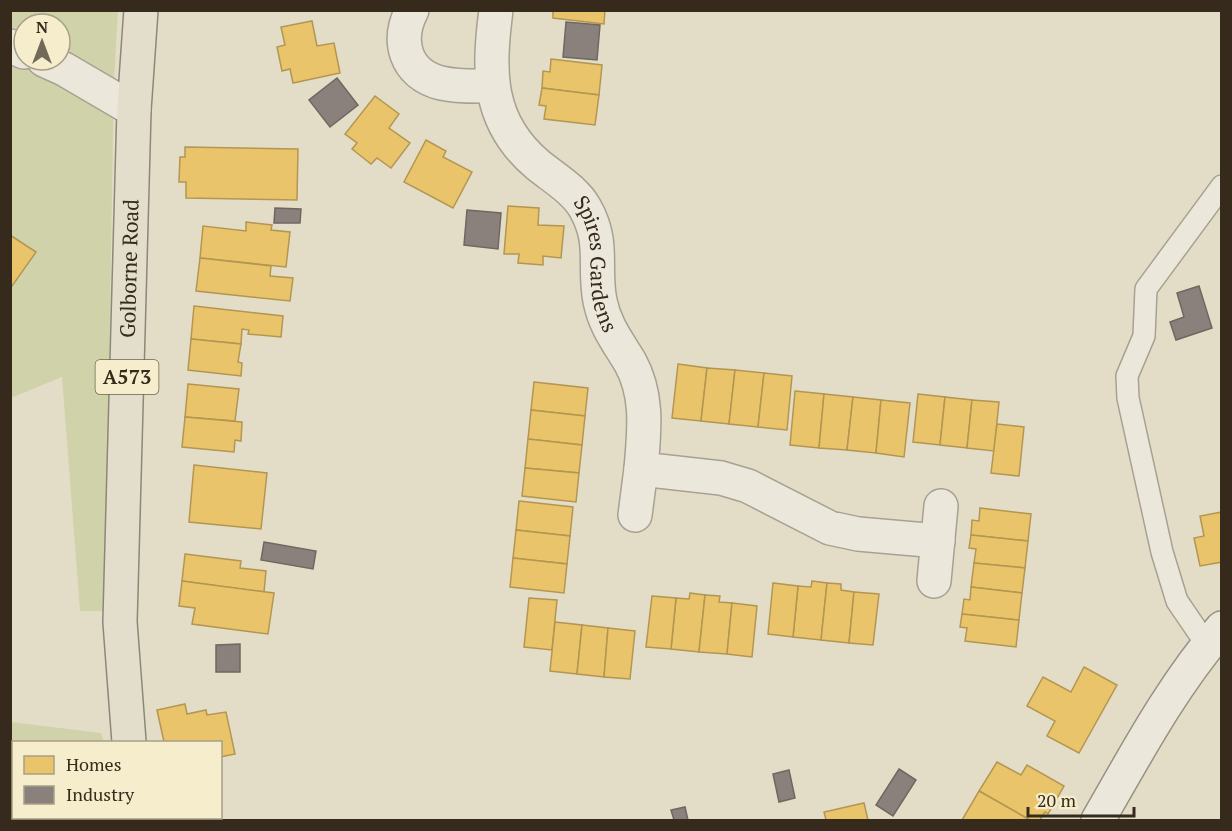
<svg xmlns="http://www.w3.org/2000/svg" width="1232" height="831" viewBox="0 0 1232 831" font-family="'PT Serif',serif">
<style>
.green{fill:#d0d3aa;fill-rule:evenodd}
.homes{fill:#e9c46a;stroke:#b39652;stroke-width:1.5}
.industry{fill:#8a817c;stroke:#70675f;stroke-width:1.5}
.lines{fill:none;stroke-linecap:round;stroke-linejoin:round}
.lane-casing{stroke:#a7a192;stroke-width:24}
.street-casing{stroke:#a7a192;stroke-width:36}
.secondary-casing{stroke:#979182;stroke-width:36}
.primary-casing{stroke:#8d8779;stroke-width:36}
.lane{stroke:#ebe7da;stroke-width:21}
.street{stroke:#ebe7da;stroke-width:33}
.secondary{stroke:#ebe7da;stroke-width:33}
.primary{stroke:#e3ddcb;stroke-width:33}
.labels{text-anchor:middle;stroke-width:6;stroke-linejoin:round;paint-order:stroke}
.shield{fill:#f5edcc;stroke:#6f6450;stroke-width:1.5}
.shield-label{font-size:20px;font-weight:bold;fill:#352a1b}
.street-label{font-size:21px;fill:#352a1b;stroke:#f5edcc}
</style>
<rect width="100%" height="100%" fill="#e3ddc8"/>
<!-- green -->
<g class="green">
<path d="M11 11H118L114 80 105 611H80L62 377 11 398ZM24 24H60V60H24Z"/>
<path d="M11 722 101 733 104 742H14L13 791H11Z"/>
</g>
<!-- homes -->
<g class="homes">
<path d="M553 10H605L604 24 553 18Z"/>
<path d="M312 21 317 46 334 43 340 73 293 83 290 69 282 71 277 47 285 45 281 27Z"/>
<path d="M551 59 602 65 599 95 542 88 543 71 550 72Z"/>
<path d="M542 88 599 95 595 125 544 119 546 106 539 105Z"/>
<path d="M375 96 399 114 389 128 410 143 391 168 377 158 371 164 352 149 357 143 345 134Z"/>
<path d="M426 140 446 151 443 157 472 172 453 208 404 182Z"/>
<path d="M185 147 298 149 297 200 186 198V182H179L180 157H185Z"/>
<path d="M508 206 539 208 538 225 564 226 561 258 543 256V265L518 263 519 254H504Z"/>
<path d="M246 222 272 225 271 230 290 232 286 267 200 258 203 226 246 231Z"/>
<path d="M10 235 36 252 10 289Z"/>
<path d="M200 258 271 266 270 276 293 278 290 301 196 291Z"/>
<path d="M194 306 283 316 281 337 248 334 249 330 242 329 241 344 191 339Z"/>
<path d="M191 339 241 344 238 362 242 363 241 376 188 370Z"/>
<path d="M678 364 707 368 701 421 672 418Z"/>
<path d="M707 368 735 370 729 424 701 421Z"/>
<path d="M735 370 764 373 758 427 729 424Z"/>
<path d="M764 373 792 376 787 430 758 427Z"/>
<path d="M534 382 588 388 585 416 531 410Z"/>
<path d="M188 384 239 389 235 421 185 417Z"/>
<path d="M795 391 824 394 819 448 790 445Z"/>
<path d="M824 394 853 397 847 450 819 448Z"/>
<path d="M918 394 945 397 940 445 913 442Z"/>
<path d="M853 397 881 400 876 453 847 450Z"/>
<path d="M945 397 972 400 967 448 940 445Z"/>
<path d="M881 400 910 403 904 457 876 453Z"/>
<path d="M972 400 999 402 994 451 967 448Z"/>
<path d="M531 410 585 416 582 445 528 439Z"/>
<path d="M185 417 242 422 241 441 235 440 234 452 182 447Z"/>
<path d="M997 424 1024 427 1019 476 991 473Z"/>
<path d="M528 439 582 445 579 473 525 468Z"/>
<path d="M194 465 267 473 261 529 189 522Z"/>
<path d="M525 468 579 473 576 502 522 496Z"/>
<path d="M519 501 573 507 570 536 516 530Z"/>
<path d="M980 508 1031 514 1028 541 971 535 972 520 979 521Z"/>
<path d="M1222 512V562L1200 566 1194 538 1204 536 1200 516Z"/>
<path d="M516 530 570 536 567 564 513 558Z"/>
<path d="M971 535 1028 541 1025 568 974 563 976 549 969 548Z"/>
<path d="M185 554 241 561 240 568 266 571 264 592 182 581Z"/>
<path d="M513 558 567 564 564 593 510 587Z"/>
<path d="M974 563 1025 568 1022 593 971 587Z"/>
<path d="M182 581 274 593 268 634 192 624 195 608 179 606Z"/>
<path d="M812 581 827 583 821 640 793 637 798 586 811 587Z"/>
<path d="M773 583 798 586 793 637 768 634Z"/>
<path d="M827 583 841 584V590L854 592 849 643 821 640Z"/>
<path d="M971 587 1022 593 1019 620 962 614 964 599 970 600Z"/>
<path d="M854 592 879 594 873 645 849 643Z"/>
<path d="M690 593 705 595 699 652 671 649 676 598 689 599Z"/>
<path d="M705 595 720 596 719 602 732 603 727 654 699 652Z"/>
<path d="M652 596 676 598 671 649 646 647Z"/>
<path d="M529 598 557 600 552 650 524 647Z"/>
<path d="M732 603 757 606 752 657 727 654Z"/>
<path d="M962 614 1019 620 1016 647 965 641 967 628 960 627Z"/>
<path d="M555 622 582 625 577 674 550 671Z"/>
<path d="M582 625 608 628 604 677 577 674Z"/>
<path d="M608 628 635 631 630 679 604 677Z"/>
<path d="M1084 667 1117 685 1079 753 1047 736 1055 721 1027 706 1043 677 1071 692Z"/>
<path d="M185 704 187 714 206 710 207 715 226 712 235 754 220 757V742H164L157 710Z"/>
<path d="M997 762 1021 775 1027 765 1064 786 1048 814 1045 812 1040 820H1030L979 791Z"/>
<path d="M979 791 1030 820H962Z"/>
<path d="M864 803 868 820H826L824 812Z"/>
</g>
<!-- industry -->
<g class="industry">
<path d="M566 22 600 25 597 60 563 57Z"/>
<path d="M337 78 358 105 330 127 309 100Z"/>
<path d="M275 208 301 209 300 223H274Z"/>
<path d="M467 210 501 213 498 249 464 245Z"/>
<path d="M1199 286 1212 328 1176 340 1170 322 1184 317 1177 293Z"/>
<path d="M264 542 316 551 313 569 261 560Z"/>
<path d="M240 644V672H216V645Z"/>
<path d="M899 769 916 780 893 816 876 805Z"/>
<path d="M789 770 795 798 779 802 773 774Z"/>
<path d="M685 807 688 820H674L671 810Z"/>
</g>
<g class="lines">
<defs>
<path id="lane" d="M1207 645 1177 601 1162 552 1128 398 1127 376 1144 336 1146 289 1222 186"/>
<g id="street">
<path d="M412 10C396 41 405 74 441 83 458 87 475 86 492 86"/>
<path id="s1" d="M496 10C488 72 487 122 538 165 554 178 575 190 585 208 605 243 593 266 600 301 605 326 618 342 630 362 649 396 644 432 641 469L721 478 748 486 830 528 858 534 938 541"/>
<path d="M10 46 24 52"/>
<path d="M44 60 64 69 134 110"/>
<path d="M635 515 641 469"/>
<path d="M934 581 941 506"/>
</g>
<path id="secondary" d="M1098 820C1136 754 1172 686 1222 628"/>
<g id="primary">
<path id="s2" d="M129 742 120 622 134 110 141 10"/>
<path d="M147 818 148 820"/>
</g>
</defs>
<!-- lane casing -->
<use href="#lane" class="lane-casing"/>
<!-- street casing -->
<use href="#street" class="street-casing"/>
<!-- secondary casing -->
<use href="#secondary" class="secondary-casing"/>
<!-- primary casing -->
<use href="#primary" class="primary-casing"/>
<!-- lane -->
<use href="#lane" class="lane"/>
<!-- street -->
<use href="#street" class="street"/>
<!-- secondary -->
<use href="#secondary" class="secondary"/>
<!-- primary -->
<use href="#primary" class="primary"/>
</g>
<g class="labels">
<!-- shield labels -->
<rect class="shield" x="95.5" y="360" width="63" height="34" rx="4.5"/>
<g class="shield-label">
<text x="127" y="384">A573</text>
</g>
<!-- street labels -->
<g class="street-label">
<text dy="7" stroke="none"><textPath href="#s1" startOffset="291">Spires Gardens</textPath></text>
<text dy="7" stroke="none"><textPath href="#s2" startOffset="474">Golborne Road</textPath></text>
</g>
</g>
<!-- border -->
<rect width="1232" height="831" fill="none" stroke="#352a1b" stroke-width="24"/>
<!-- legend -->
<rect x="12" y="741" width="210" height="78" fill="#f5edcc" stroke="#a89f85" stroke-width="1.5"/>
<rect x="24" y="756" width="30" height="18" fill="#e9c46a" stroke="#a89f85" stroke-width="1.5"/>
<text x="66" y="771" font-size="18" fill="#352a1b">Homes</text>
<rect x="24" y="786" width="30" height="18" fill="#8a817c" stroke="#a89f85" stroke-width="1.5"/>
<text x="66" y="801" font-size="18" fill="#352a1b">Industry</text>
<!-- north arrow -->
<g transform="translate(42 42)"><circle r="28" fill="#f5edcc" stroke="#a89f85" stroke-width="1.5"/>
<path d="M0-4.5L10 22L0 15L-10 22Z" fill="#726958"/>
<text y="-9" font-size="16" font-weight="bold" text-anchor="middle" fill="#352a1b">N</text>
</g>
<!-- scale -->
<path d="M1028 807v9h106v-9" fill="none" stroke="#352a1b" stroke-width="3"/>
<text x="1037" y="807" font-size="18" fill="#352a1b" stroke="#f5edcc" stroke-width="4.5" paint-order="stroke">20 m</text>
</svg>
